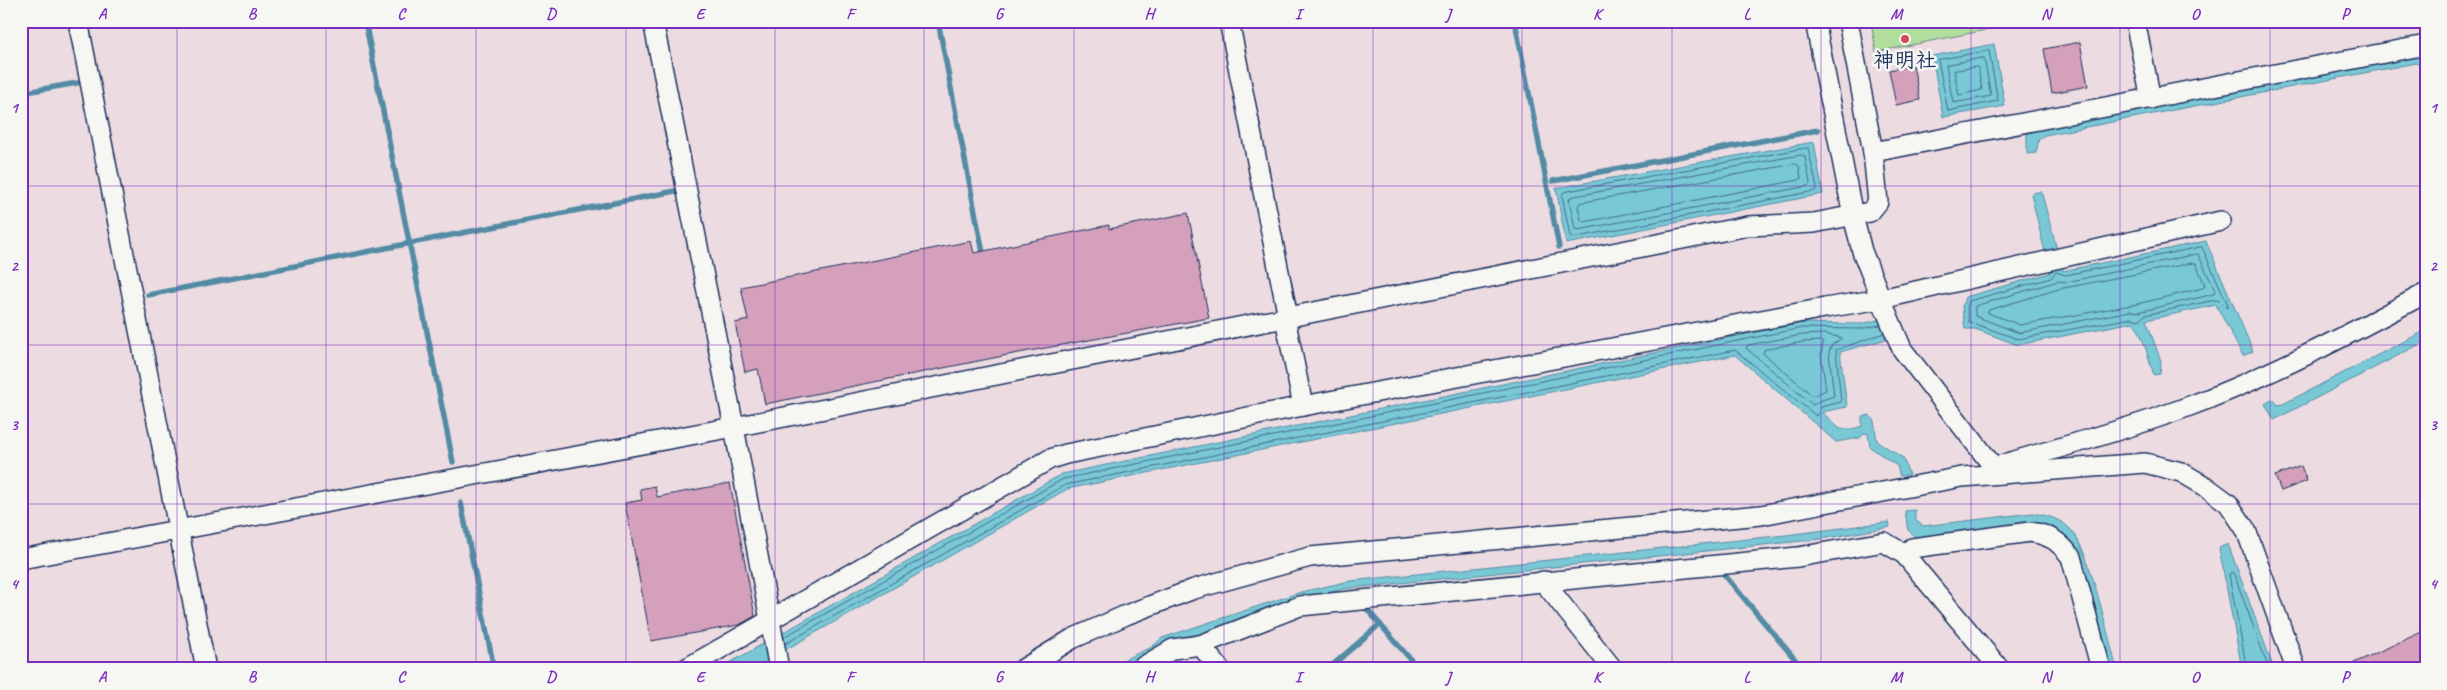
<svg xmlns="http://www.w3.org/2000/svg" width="2447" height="690" viewBox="0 0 2447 690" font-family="Caveat,'Klee One',sans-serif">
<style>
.green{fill:#b2de9d;stroke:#66867e}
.water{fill:#79c8d5;stroke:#538ba5}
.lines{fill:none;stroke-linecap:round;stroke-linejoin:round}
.shore{stroke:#416c8e;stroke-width:1}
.stream{stroke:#538ba5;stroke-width:5.5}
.building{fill:#d4a0bb;stroke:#1b2f5e}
.minor-casing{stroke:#1b2f5e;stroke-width:22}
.minor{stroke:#f6f6f2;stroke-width:19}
.grid{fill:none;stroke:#7b2cbf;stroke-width:1;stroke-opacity:0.55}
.poi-dot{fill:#d1495b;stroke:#f6f6f2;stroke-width:2}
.labels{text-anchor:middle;stroke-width:5;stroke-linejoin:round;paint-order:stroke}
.poi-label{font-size:21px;font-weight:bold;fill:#1b2f5e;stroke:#f6f6f2}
.neatline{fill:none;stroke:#7b2cbf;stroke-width:2}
.grid-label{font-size:16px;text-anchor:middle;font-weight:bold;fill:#7b2cbf}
</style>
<rect width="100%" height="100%" fill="#ecdce2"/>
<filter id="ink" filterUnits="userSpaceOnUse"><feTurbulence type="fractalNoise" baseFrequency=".02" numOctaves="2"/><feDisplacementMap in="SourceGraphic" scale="10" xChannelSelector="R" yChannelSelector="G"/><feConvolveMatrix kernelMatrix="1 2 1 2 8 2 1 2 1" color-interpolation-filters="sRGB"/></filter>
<g filter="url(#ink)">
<!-- green -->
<path class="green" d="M1871 21H2031L1876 52Z"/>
<!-- water -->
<g class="water">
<path d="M1994 44 2005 106 1943 117 1932 56Z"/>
<path d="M2426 52V61L2045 135 2039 139 2036 153 2027 154V129Z"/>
<path d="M1814 142 1823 194 1566 244 1556 188Z"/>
<path d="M2041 191 2063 271 2206 241 2253 351 2243 356 2216 305 2146 320 2161 361 2160 374 2154 375C2150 363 2141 329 2133 322L2018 345 1975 329H1965L1962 307 1965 297 2050 273 2031 194Z"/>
<path d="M1887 318 1890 338 1840 352 1847 407 1822 412 1840 429H1853L1862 426V417L1870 415 1874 421 1877 441 1903 458 1909 475 1900 476 1897 466 1870 447 1868 433 1863 434 1860 438 1836 442 1735 355 1067 489 752 669H719L1062 474 1801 323 1860 324Z"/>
<path d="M2426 330V341L2274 420 2265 404 2273 399 2278 405 2283 404Z"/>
<path d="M1915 510V520L1923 526 2032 513C2046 515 2062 519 2071 530 2090 550 2108 638 2117 669H2109L2070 542 2060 532 2036 524 1915 537 1908 530 1905 511Z"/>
<path d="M1889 522 1890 527 1821 539 1343 589 1295 602 1167 646C1145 663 1131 669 1103 669L1152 647 1162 638 1301 592 1350 581 1786 535Z"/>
<path d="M2228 544 2274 669H2242L2219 548Z"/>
</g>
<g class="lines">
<!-- shore -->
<g class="shore">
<path d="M1989 51 1998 101 1948 111 1938 60Z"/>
<path d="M1984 58 1991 96 1953 103 1946 65Z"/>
<path d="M1978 67 1982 90 1959 95 1954 71Z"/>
<path d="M1808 148 1817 188 1815 191 1572 238 1570 236 1562 195 1564 192Z"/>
<path d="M1802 155 1805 157 1810 183 1808 186 1578 230 1575 229 1569 200 1571 197Z"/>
<path d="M1796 164 1799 166 1801 178 1799 180 1584 222 1581 220 1578 206 1580 203Z"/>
<path d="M2202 247 2228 305 2227 308 2220 301 2215 300 2145 315 2139 320 2132 318 2018 339 1969 322 1967 308 1969 301 2051 278 2056 272 2065 275Z"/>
<path d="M2198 254 2215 290 2214 294 2138 312 2130 311 2019 333 1975 316V306L2058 281 2066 282Z"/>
<path d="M2193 263 2196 264 2205 285 2203 288 2137 304 2020 325 1988 313 1989 310 2059 289Z"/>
<path d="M1825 334 1842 338 1832 345 1829 352 1834 396 1819 401 1813 405 1746 348 1748 345 1802 335Z"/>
<path d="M1803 342 1821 341 1823 343 1821 355 1826 390 1813 396 1763 353 1764 350Z"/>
<path d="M784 637 1063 479 1801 328 1860 329 1880 325"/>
<path d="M785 644 1065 485 1735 350 1816 416 1821 407 1841 402 1836 350 1884 333"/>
<path d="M2247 669 2229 575 2231 572 2234 574 2269 669"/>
</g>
<!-- stream -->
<g class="stream">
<path d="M365 21 453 462"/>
<path d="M938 21 984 258"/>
<path d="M1515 21 1559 247"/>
<path d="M21 93 77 83"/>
<path d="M1553 181 1818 130"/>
<path d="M148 295 675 191"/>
<path d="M461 503 494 669"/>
<path d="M1723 573 1803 669"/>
<path d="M1365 607 1419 669"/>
<path d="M1328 669 1380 624"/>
</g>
</g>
<!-- building -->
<g class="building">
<path d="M2080 42 2088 86 2052 93 2044 49Z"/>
<path d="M1913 65 1920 100 1896 105 1889 70Z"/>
<path d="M1188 213 1209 318 1013 354 765 404 758 369 745 372 735 323 748 320 741 287 971 241 974 253 1109 225V229Z"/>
<path d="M2301 466 2307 481 2281 491 2275 476Z"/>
<path d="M730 483 755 616 739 625 651 641 625 503 642 500 640 489 655 486 657 497Z"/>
<path d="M2426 630V665L2419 669H2341Z"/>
</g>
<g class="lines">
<defs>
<g id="minor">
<path d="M78 21 206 669"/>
<path d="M653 21 734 427 779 669"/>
<path d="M1229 21 1288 317"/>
<path d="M1815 21 1853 216 1862 251 1881 299 1902 349 1999 474"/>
<path d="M2135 21 2151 99"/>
<path d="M1873 152 2426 45"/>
<path d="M1285 318 1303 406"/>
<path d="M1997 466C2058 448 2119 432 2179 410 2264 379 2346 336 2426 293"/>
<path d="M21 559 734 427 1748 226 1814 223 1870 212 1878 202 1873 152 1848 21"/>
<path d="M1543 581 1613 669"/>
<path d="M1200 645 1220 669"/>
<path d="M685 669 1050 459 1066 454 1303 406 1825 308 1881 299 2221 221"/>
<path d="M1023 669 1072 639 1126 615 1194 589 1310 557 1761 515 1962 477 2145 463 2181 472 2205 486 2228 503 2246 530 2296 669"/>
<path d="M1139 669 1173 649 1200 645 1300 606 1798 557 1884 542 1904 554"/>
<path d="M2000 669 1904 554 1912 548 2030 532C2050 535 2059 541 2071 557L2101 669"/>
</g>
</defs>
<!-- minor casing -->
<use href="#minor" class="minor-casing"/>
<!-- minor -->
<use href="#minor" class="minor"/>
</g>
</g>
<!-- grid -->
<path class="grid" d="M177 21V669M326 21V669M476 21V669M626 21V669M775 21V669M924 21V669M1074 21V669M1224 21V669M1373 21V669M1522 21V669M1672 21V669M1821 21V669M1971 21V669M2120 21V669M2270 21V669M21 186H2426M21 345H2426M21 504H2426"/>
<!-- markers -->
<circle class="poi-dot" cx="1905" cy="39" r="5"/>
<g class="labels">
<!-- poi labels -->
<g class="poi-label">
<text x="1905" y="67">神明社</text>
</g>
</g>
<!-- margin -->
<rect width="2447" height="690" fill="none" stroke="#f6f6f2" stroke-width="55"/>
<rect x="28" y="28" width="2392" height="634" class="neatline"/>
<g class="grid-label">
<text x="102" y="19">A</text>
<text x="252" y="19">B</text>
<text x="401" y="19">C</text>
<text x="551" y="19">D</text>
<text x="700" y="19">E</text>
<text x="850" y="19">F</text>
<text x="999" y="19">G</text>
<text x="1149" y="19">H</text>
<text x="1298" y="19">I</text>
<text x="1448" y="19">J</text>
<text x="1597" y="19">K</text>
<text x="1747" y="19">L</text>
<text x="1896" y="19">M</text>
<text x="2046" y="19">N</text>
<text x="2195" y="19">O</text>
<text x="2345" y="19">P</text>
<text x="14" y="113">1</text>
<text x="2433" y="113">1</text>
<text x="14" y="271">2</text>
<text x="2433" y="271">2</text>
<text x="14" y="430">3</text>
<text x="2433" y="430">3</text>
<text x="14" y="589">4</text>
<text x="2433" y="589">4</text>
<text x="102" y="682">A</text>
<text x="252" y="682">B</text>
<text x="401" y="682">C</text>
<text x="551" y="682">D</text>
<text x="700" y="682">E</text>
<text x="850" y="682">F</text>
<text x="999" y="682">G</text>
<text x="1149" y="682">H</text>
<text x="1298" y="682">I</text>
<text x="1448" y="682">J</text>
<text x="1597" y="682">K</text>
<text x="1747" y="682">L</text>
<text x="1896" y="682">M</text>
<text x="2046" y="682">N</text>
<text x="2195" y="682">O</text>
<text x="2345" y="682">P</text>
</g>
</svg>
